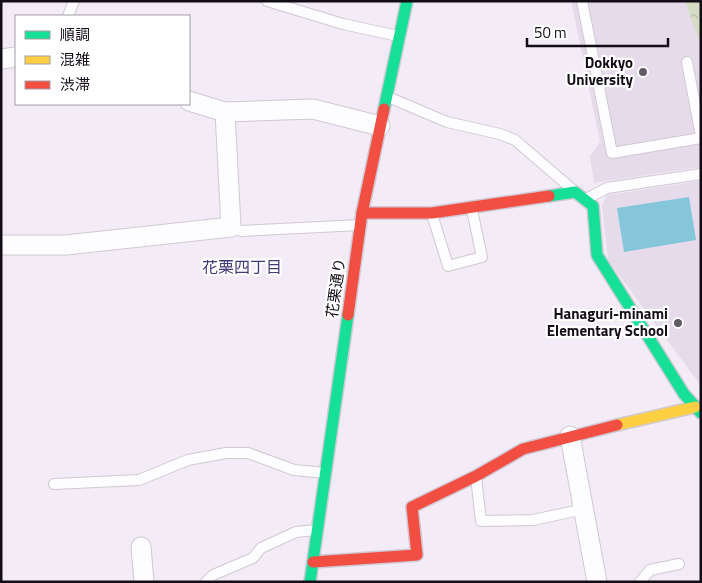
<svg xmlns="http://www.w3.org/2000/svg" width="702" height="583" viewBox="0 0 702 583" font-family="'Titillium Web','Noto Sans JP',sans-serif">
<style>
.education{fill:#e6dbeb}
.forest{fill:url(#forest-crowns)}
.water{fill:#86c6db}
.lines{fill:none;stroke-linecap:round;stroke-linejoin:round}
.lane-casing{stroke:#d0c8d3;stroke-width:12}
.street-casing{stroke:#d0c8d3;stroke-width:21}
.fast-casing{stroke:#d0c8d3;stroke-width:14}
.slow-casing{stroke:#d0c8d3;stroke-width:14}
.jam-casing{stroke:#d0c8d3;stroke-width:14}
.lane{stroke:#fdfcfe;stroke-width:10}
.street{stroke:#fdfcfe;stroke-width:19}
.fast{stroke:#16e098;stroke-width:11}
.slow{stroke:#ffcf43;stroke-width:11}
.jam{stroke:#f24e42;stroke-width:11}
.poi-dot{fill:#615b65;stroke:#fff;stroke-width:2}
.labels{text-anchor:middle;stroke-width:4.5;stroke-linejoin:round;paint-order:stroke}
.poi-label{font-size:15px;font-weight:bold;fill:#130d17;stroke:#fff;text-anchor:end}
.street-label{font-size:15px;fill:#130d17;stroke:#fff}
.neighbourhood-label{font-size:16px;fill:#433c79;stroke:#fff}
</style>
<defs>
<pattern id="forest-crowns" width="20" height="18" patternUnits="userSpaceOnUse" patternTransform="scale(1.25)"><rect width="20" height="18" fill="#d5dcc4"/><path d="M2 6a3 3 0 1 1 6 0M12 15a3 3 0 1 1 6 0" fill="none" stroke="#b6bca8"/></pattern>
</defs>
<rect width="100%" height="100%" fill="#f3ecf7"/>
<!-- education -->
<g class="education">
<path d="M571 1H701V167L594 183 590 156 600 142Z"/>
<path d="M701 181V386L608 260 602 205 607 195Z"/>
</g>
<!-- forest -->
<path class="forest" d="M685 1H701V46Z"/>
<!-- water -->
<path class="water" d="M689 197 696 240 624 252 617 208Z"/>
<g class="lines">
<defs>
<g id="lane">
<path d="M267 1 343 24 398 36"/>
<path d="M582 1 612 153 701 138"/>
<path d="M68 16 74 1"/>
<path d="M687 62 701 136"/>
<path d="M388 97 447 122 500 134 515 140 572 189"/>
<path d="M588 198 607 188 701 174"/>
<path d="M432 214 448 266 482 257 472 210"/>
<path d="M231 227 241 231 360 225"/>
<path d="M476 477 481 521 533 520 584 509"/>
<path d="M54 484 139 480 188 460 226 453H248L294 470 325 473"/>
<path d="M206 582 213 575 253 558 261 548 296 532 316 530"/>
<path d="M640 582 650 570 679 564"/>
</g>
<g id="street">
<path d="M1 59 16 57"/>
<path d="M189 101 225 112 313 109 380 126"/>
<path d="M1 245H66L231 227 225 112"/>
<path d="M570 436 597 582"/>
<path d="M141 547 144 582"/>
</g>
<g id="fast">
<path d="M384 109 407 1"/>
<path d="M549 196 575 192 593 206 597 255 684 394 701 413"/>
<path d="M310 582 348 315"/>
</g>
<path id="slow" d="M617 425 695 407"/>
<g id="jam">
<path d="M362 213H432L549 196"/>
<path d="M348 315 362 213 384 109"/>
<path d="M313 562 417 555 412 507 476 476 523 449 617 425"/>
</g>
</defs>
<!-- lane casing -->
<use href="#lane" class="lane-casing"/>
<!-- street casing -->
<use href="#street" class="street-casing"/>
<!-- fast casing -->
<use href="#fast" class="fast-casing"/>
<!-- slow casing -->
<use href="#slow" class="slow-casing"/>
<!-- jam casing -->
<use href="#jam" class="jam-casing"/>
<!-- lane -->
<use href="#lane" class="lane"/>
<!-- street -->
<use href="#street" class="street"/>
<!-- fast -->
<use href="#fast" class="fast"/>
<!-- slow -->
<use href="#slow" class="slow"/>
<!-- jam -->
<use href="#jam" class="jam"/>
</g>
<!-- markers -->
<g class="poi-dot">
<circle cx="643" cy="72" r="5"/>
<circle cx="678" cy="323" r="5"/>
</g>
<g class="labels">
<!-- poi labels -->
<g class="poi-label">
<text x="633" y="68">Dokkyo<tspan x="633" dy="17">University</tspan></text>
<text x="668" y="319">Hanaguri-minami<tspan x="668" dy="17">Elementary School</tspan></text>
</g>
<!-- street labels -->
<g class="street-label">
<text transform="translate(336 288) rotate(-82)" y="5">花栗通り</text>
</g>
<!-- neighbourhood labels -->
<g class="neighbourhood-label">
<text x="242" y="273">花栗四丁目</text>
</g>
</g>
<!-- border -->
<rect width="702" height="583" fill="none" stroke="#130d17" stroke-width="5"/>
<!-- legend -->
<rect x="15" y="15" width="175" height="90" fill="#ffffff" stroke="#a19ea2"/>
<rect x="25" y="31" width="25" height="8" fill="#16e098" stroke="#a19ea2"/>
<text x="60" y="40" font-size="15" fill="#130d17">順調</text>
<rect x="25" y="56" width="25" height="8" fill="#ffcf43" stroke="#a19ea2"/>
<text x="60" y="65" font-size="15" fill="#130d17">混雑</text>
<rect x="25" y="81" width="25" height="8" fill="#f24e42" stroke="#a19ea2"/>
<text x="60" y="90" font-size="15" fill="#130d17">渋滞</text>
<!-- scale -->
<path d="M527 38v8h141v-8" fill="none" stroke="#130d17" stroke-width="2.5"/>
<text x="534" y="38" font-size="15" fill="#130d17" stroke="#ffffff" stroke-width="4" paint-order="stroke">50 m</text>
</svg>
